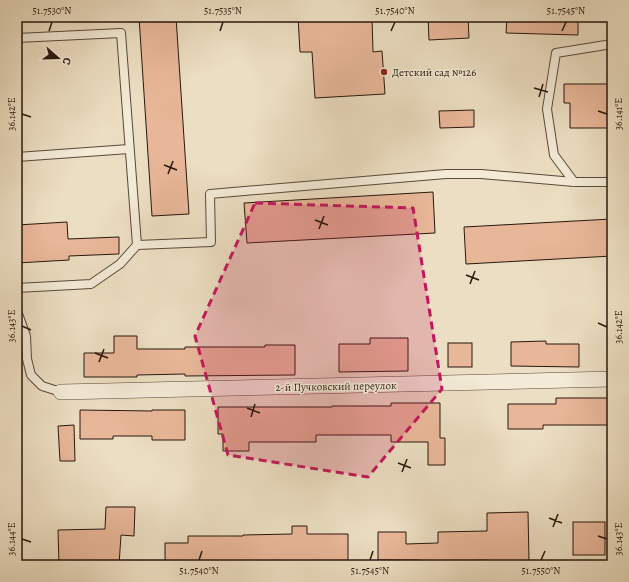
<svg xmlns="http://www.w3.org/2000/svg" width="629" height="582" viewBox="0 0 629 582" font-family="Alegreya,serif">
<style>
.building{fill:#e8b799;stroke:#28170c}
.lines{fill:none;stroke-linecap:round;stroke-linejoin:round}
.service-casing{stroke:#59493a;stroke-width:10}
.minor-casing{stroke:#59493a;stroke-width:16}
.service{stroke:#f3ead7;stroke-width:8}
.minor{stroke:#f3ead7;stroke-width:15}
.marked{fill:#c2185b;fill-opacity:0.2;stroke:#c2185b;stroke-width:3;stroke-dasharray:8 5;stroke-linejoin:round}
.ticks{fill:none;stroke:#28170c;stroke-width:1.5}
.poi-dot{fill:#8f2418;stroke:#f3ead7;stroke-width:1.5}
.labels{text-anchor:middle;stroke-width:3;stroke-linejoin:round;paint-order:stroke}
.poi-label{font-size:11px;fill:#28170c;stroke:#f3ead7;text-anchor:start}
.street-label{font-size:11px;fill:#28170c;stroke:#f3ead7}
.neatline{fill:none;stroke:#28170c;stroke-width:1.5}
.ticks-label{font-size:10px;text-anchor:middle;fill:#28170c}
</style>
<rect width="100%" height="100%" fill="#ecdec2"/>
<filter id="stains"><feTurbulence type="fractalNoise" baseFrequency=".005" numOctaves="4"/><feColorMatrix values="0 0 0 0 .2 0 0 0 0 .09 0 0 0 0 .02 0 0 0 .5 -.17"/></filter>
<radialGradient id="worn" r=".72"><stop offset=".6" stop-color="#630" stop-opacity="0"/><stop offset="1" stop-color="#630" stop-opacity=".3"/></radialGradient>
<!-- building -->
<g class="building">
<path d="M139 17H176L189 214 152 216Z"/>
<path d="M298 17H372L373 52 382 51 385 94 315 98 312 52H300Z"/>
<path d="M428 17H468L469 38 429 40Z"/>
<path d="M507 17H578V35L506 33Z"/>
<path d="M564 84H612V128H570V103H564Z"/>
<path d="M474 110V127L440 128 439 111Z"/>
<path d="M433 192 435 233 247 243 244 203Z"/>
<path d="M612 219V256L466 264 464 227Z"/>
<path d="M67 222 68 239 119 237V254L69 256V260L17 263V225Z"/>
<path d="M114 336H137V349H185V347H265V345H295V375L185 376V374L137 375V377H84V353H114Z"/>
<path d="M370 338H408V371L339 372V344H370Z"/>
<path d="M546 341V344H579V367L511 366V342Z"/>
<rect x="448" y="343" width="24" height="24"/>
<path d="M556 398H612V425H543V429H508V404H556Z"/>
<path d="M391 403H440V438H445V465H428V442H391V435H316V442H249V451H223V434H218V407H332V406H391Z"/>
<path d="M80 410 152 411V410H185V440H152V436H113V439H80Z"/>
<path d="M74 425 75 461H60L58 426Z"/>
<path d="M106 507H135L134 536 121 535 119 565H59L58 530 105 529Z"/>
<path d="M528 512 529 561 488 562V560L420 561V560H378V532H406V544L438 543V532L487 531V513Z"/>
<rect x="573" y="522" width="32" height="33"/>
<path d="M292 526H307V534H348V564H319V562H274V563L221 564V565L165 564V543H188V536H243V535L292 534Z"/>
</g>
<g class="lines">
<defs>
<g id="service">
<path d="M17 38 121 33 137 245"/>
<path d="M17 157 129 149"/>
<path d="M574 182 554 155 547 109 556 53 612 44"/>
<path d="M17 288 91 284 120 264 137 245 211 242 210 194 446 174H481L574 182H612"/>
<path d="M17 311 26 336 27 359 31 375 42 386 61 392"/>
</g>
<path id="minor" d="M61 392 612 379"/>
</defs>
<!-- service casing -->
<use href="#service" class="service-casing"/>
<!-- minor casing -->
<use href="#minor" class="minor-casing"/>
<!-- service -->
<use href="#service" class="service"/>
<!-- minor -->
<use href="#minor" class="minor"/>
</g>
<!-- marked area -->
<path class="marked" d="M255 203 413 208 442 389 368 477 228 455 195 336Z"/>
<!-- ticks -->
<path class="ticks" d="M49 31 52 22M220 31 223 22M391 31 395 22M562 31 566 22M534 88 548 92M539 97 543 84M598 111 607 114M22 114 31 117M164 165 177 170M168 174 173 161M315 220 328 225M319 229 324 216M466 275 479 280M470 284 475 271M598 323 607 327M22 326 31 330M95 353 108 358M99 362 104 349M247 408 260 413M251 417 255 404M398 463 411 468M402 472 407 459M549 518 562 523M553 527 558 514M598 536 607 539M22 539 31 542M199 560 202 551M370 560 373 551M541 560 545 551"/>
<!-- markers -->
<circle class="poi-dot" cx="384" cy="72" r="4"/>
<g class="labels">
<!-- poi labels -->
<g class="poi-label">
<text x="392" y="76">Детский сад №126</text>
</g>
<!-- street labels -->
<g class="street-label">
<text transform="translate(336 386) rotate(-1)" y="4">2-й Пучковский переулок</text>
</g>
</g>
<!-- margin -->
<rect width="629" height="582" fill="none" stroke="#ecdec2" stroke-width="44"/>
<!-- north arrow -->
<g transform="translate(58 58) rotate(110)" stroke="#f3ead7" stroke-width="3" paint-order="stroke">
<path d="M0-3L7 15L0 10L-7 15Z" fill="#28170c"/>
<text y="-6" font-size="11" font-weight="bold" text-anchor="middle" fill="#28170c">С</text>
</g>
<rect x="22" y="22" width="585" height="538" class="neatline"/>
<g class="ticks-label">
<text x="52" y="14">51.7530°N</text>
<text x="223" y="14">51.7535°N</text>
<text x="395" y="14">51.7540°N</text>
<text x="566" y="14">51.7545°N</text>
<text transform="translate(11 114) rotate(-90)" y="4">36.142°E</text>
<text transform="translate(618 114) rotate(-90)" y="4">36.141°E</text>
<text transform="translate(11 326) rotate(-90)" y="4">36.143°E</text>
<text transform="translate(618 327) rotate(-90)" y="4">36.142°E</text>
<text transform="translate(11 539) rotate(-90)" y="4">36.144°E</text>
<text transform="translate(618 539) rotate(-90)" y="4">36.143°E</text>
<text x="199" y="574">51.7540°N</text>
<text x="370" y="574">51.7545°N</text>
<text x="541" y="574">51.7550°N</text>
</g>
<rect width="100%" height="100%" filter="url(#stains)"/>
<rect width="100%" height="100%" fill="url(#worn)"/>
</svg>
